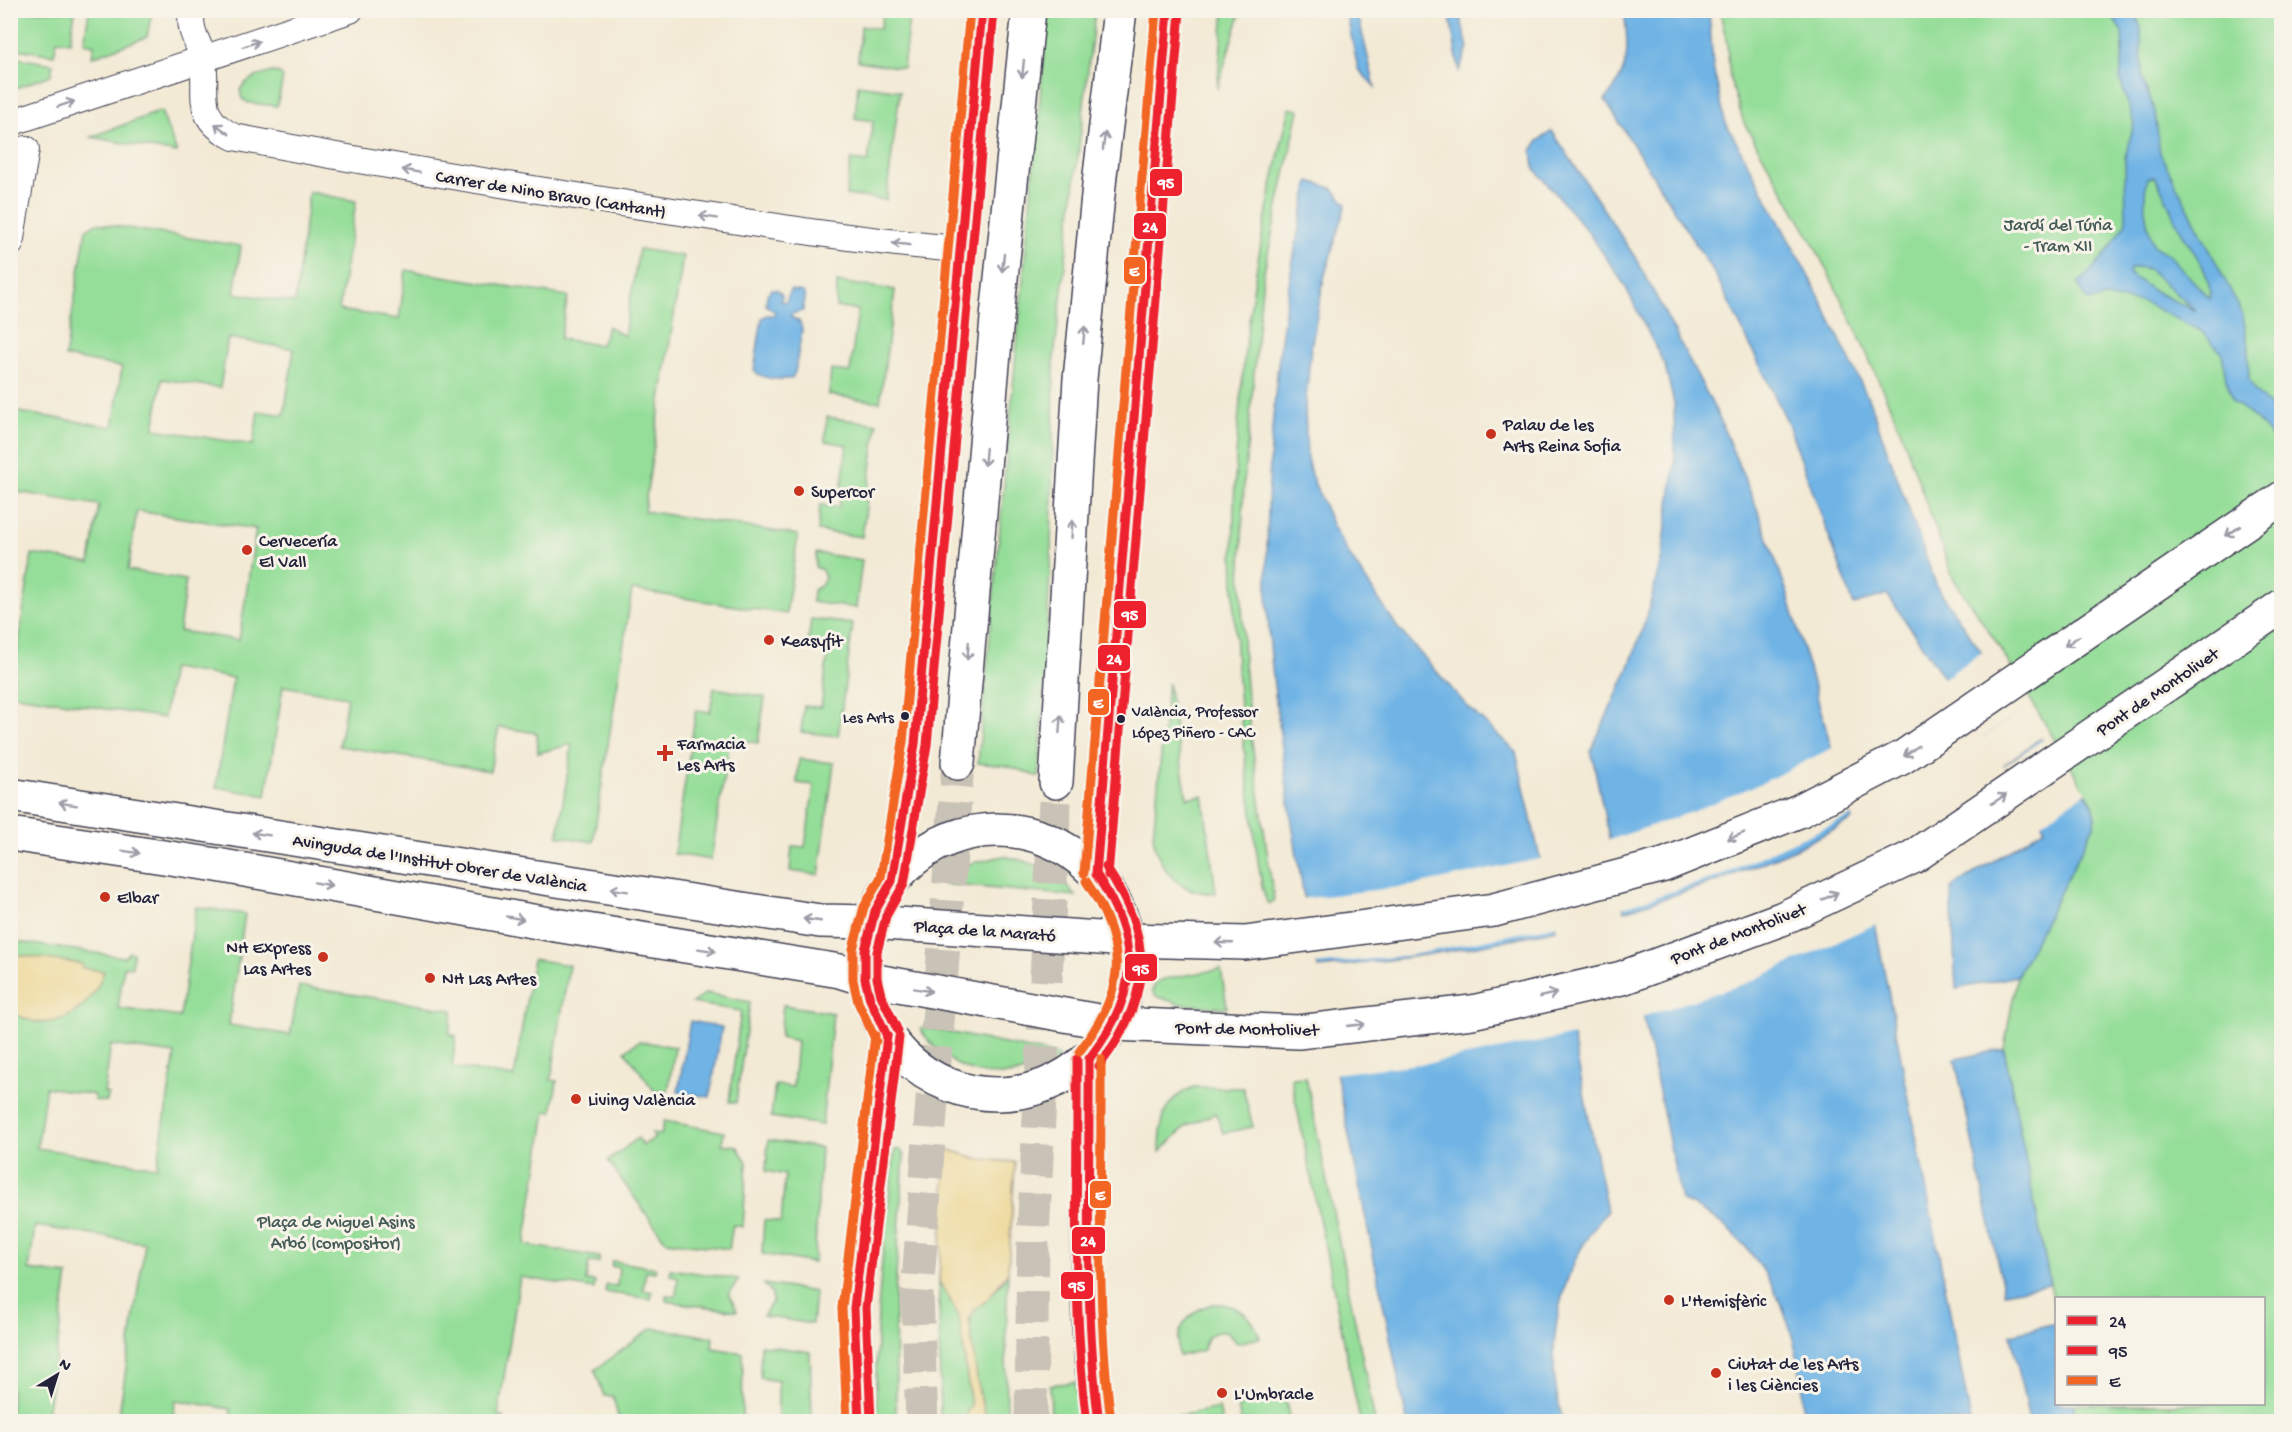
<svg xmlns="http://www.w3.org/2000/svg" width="2292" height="1432" viewBox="0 0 2292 1432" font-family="'Gochi Hand',sans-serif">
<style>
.green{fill:#95de99;stroke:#5c806a;stroke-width:1.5;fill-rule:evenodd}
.sand{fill:#eeda9e;stroke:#887e6c;stroke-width:1.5}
.water{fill:#6fb4e5;stroke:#486b90;stroke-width:1.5;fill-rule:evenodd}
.pier{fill:#f3ead5}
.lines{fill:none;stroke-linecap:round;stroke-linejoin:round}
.highway-tunnel{stroke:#c9c2b6;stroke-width:33;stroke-dasharray:33 16;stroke-linecap:butt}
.street-casing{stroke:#414052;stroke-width:28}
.primary-casing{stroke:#414052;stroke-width:36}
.highway-casing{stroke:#414052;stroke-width:36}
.street{stroke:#fff;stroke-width:26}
.primary{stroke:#fff;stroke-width:33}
.highway{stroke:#fff;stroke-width:33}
.bus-1-casing{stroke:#f7f3e8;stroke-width:14}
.bus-2-casing{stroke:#f7f3e8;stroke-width:14}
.bus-3-casing{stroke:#f7f3e8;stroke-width:14}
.bus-1{stroke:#ed222e;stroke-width:9}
.bus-2{stroke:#ed222e;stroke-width:9}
.bus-3{stroke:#f26522;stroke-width:9}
.oneway{stroke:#9c9ca7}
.poi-dot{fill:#c8321e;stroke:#f7f3e8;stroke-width:2}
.bus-dot{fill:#22223b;stroke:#f7f3e8;stroke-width:2}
.labels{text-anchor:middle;stroke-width:6;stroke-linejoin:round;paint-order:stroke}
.bus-label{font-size:16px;fill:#22223b;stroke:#f7f3e8;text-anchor:start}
.street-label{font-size:18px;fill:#22223b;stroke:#f7f3e8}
.park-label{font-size:18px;fill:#445a57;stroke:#f7f3e8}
.poi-label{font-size:18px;fill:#22223b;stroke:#f7f3e8;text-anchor:start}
.line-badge{stroke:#f7f3e8;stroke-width:2}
.badge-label{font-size:16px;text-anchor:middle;font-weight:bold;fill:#fff}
</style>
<rect width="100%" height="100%" fill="#f7f3e8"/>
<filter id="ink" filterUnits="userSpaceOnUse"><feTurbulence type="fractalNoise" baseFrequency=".0167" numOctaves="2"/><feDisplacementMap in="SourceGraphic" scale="12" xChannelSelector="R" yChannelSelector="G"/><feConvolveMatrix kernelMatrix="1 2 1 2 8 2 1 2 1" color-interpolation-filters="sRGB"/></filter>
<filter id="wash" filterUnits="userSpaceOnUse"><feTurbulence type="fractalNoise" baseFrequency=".008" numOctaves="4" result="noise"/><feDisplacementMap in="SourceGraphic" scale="24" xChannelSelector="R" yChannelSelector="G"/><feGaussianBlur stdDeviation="1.35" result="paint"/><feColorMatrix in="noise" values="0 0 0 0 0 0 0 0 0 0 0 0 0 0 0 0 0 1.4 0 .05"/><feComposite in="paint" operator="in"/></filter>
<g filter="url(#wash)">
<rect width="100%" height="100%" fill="#f3ead5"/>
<!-- green -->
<g class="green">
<path d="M13 11H75L70 42 57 40 54 55 11 48Z"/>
<path d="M89 11H152L147 37 92 57 94 45 84 43Z"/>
<path d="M883 11H910L903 68 858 61 861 26 880 29Z"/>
<path d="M1048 11H1095L1054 358 1051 556 1039 777 1008 766 978 763Z"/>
<path d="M1224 11H1241L1217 89Z"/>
<path d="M1720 11H2281V1421H2077L2073 1404H2264V1298H2056V1314L2004 1049 2017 976 2094 826 2096 817 2093 804 1998 645 1953 578 1900 429 1854 325 1811 239 1744 123 1730 79 1727 44Z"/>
<path d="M11 57 53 64 51 75 11 90Z"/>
<path d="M273 72 279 73 283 78 277 106 249 103 242 99 240 90C248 77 259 76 273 72Z"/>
<path d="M858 85 900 91 886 200 846 195 851 160 868 162 873 121 855 118Z"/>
<path d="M1290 108 1299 110 1263 276 1244 482 1241 569 1244 664 1250 729 1274 901 1268 904C1259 890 1253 817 1250 797 1218 563 1232 336 1290 108Z"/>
<path d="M161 111 177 153 91 137Z"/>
<path d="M309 192 356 201 339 310 399 319 406 270 568 296 560 339 601 345 608 326 624 336 639 249 683 256 644 511 798 535 786 614 632 590 593 842 558 836 572 744 538 753 537 733 499 727 490 771 339 746 347 697 283 686 266 796 216 787 233 678 172 668 164 718 11 694 32 554 90 563 99 505 11 491V411L113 427 122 367 65 357 86 230 96 223 241 246 234 293 295 303ZM228 338 294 349 284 415 258 411 253 445 154 429 162 379 220 388ZM137 511 256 529 239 640 179 631 186 580 128 570Z"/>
<path d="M837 282 895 290 880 402 829 395 831 370 850 372 858 310 836 307Z"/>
<path d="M827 417 877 424 862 537 818 531 820 505 839 507 847 445 825 441Z"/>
<path d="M816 553 862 560 856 608 812 602 813 590 821 586 825 578 822 570 815 567Z"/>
<path d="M811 619 853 624 838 736 801 732 804 706 821 707 829 646 808 643Z"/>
<path d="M1168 683 1187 798 1203 795 1216 893C1180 895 1159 870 1153 837Z"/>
<path d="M714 688 765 697 758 743 730 738 711 860 674 854 696 710 710 712Z"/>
<path d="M799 759 834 763 819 875 790 871 792 846 805 847 814 785 797 783Z"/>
<path d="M1003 856C1035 862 1055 871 1076 896L943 884 942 881 964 865Z"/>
<path d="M196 907 245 914 229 1025 290 1035 299 986 453 1010 449 1034 456 1036 452 1067 514 1077 533 959 569 965 551 1080 557 1081 552 1112 546 1111 525 1245 599 1257V1263L589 1262 586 1281 595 1282 594 1289 520 1277 498 1415 504 1417 503 1421H230L231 1409 176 1400 172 1421H118L145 1243 35 1226 29 1270 68 1275 46 1421 11 1415V941L124 957 129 952 133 953 132 967 124 966 118 1008 180 1017ZM111 1045 175 1054 157 1167 37 1148 46 1087 94 1095V1100L107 1102 108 1094 104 1093Z"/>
<path d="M1221 969 1227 1008 1179 1004 1155 996 1152 991 1156 982 1164 979Z"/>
<path d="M706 993 750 1002 736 1103 729 1102 741 1011 692 1003Z"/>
<path d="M783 1005 833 1013 822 1125 771 1117 775 1085 793 1087 797 1041 780 1037Z"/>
<path d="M924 1027 1058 1055V1059C1020 1080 972 1083 939 1051 932 1044 924 1038 921 1029Z"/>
<path d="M639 1041 675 1047 668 1091 655 1092 625 1051Z"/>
<path d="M1306 1077 1375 1421H1360L1291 1078Z"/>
<path d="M1194 1087 1243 1088 1253 1127 1223 1133 1216 1113 1186 1126 1160 1152C1161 1120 1161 1100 1194 1087Z"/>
<path d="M664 1121 724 1132 722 1144 737 1146 747 1162 743 1227 733 1225 729 1249 666 1241 608 1161 638 1138 643 1145 655 1138 652 1133 661 1135Z"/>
<path d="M768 1140 821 1148 814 1263 762 1254 764 1220 781 1222 785 1175 766 1171Z"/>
<path d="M895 1150H901L904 1156 895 1292 896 1421H877C873 1330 883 1241 895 1150Z"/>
<path d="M612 1261 656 1268 655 1272 646 1271 643 1290 652 1292 651 1299 605 1292 606 1285 617 1286 619 1268 611 1266Z"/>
<path d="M670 1269 739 1279 729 1294 737 1311 666 1301V1295L676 1296 678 1277 670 1275Z"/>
<path d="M1008 1272 1006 1345 1007 1421H987C981 1399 961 1329 974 1311 984 1297 999 1293 1008 1272Z"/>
<path d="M939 1281 959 1315 971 1406 968 1421H940Z"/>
<path d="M764 1284 815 1292 812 1324 763 1316 773 1301 771 1292Z"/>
<path d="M1212 1304C1238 1303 1253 1315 1260 1338L1237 1343 1226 1332C1213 1330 1204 1337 1204 1350L1179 1356C1173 1330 1189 1311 1212 1304Z"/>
<path d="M652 1328 713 1337 712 1348 743 1353 742 1421H619L613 1396H604L595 1370Z"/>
<path d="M761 1345 810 1352 812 1421H778V1381L760 1378Z"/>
<path d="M1075 1382 1079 1421H1051L1050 1385Z"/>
<path d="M1285 1397 1290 1421H1241L1238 1406Z"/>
<path d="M1219 1408 1222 1421H1172L1171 1417Z"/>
</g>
<!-- sand -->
<g class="sand">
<path d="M11 954 82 964V968L104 971C92 1011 48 1040 11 1010Z"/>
<path d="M946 1149 979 1159 1015 1162 1008 1272 988 1299 975 1309 969 1320 979 1393 987 1421 967 1419V1412L971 1406 959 1316 939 1281Z"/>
</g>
<!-- water -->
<g class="water">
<path d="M1346 11H1357L1375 87 1358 69Z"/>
<path d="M1449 11H1459L1468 48 1459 71Z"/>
<path d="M1624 11H1709L1713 67 1725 121 1817 292 1869 400 1937 587 2021 710 1984 736 1887 594 1854 605 1787 421 1717 278 1605 100C1631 71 1629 47 1624 11Z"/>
<path d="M2109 11H2134L2141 28 2142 78 2155 112 2160 153 2243 315 2248 347 2249 379 2255 391 2281 418V448L2257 420 2233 401 2226 380 2222 353 2201 331 2143 302 2106 298 2088 301 2078 284 2101 260 2126 224 2125 157 2134 124 2120 79 2123 52 2122 32ZM2154 177C2166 193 2171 214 2181 231 2194 254 2211 271 2210 299L2169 255 2154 246C2146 223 2141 202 2148 178ZM2139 267 2148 269 2196 311 2154 291 2128 273 2130 269Z"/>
<path d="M1552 131 1638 262 1717 413 1759 513 1788 595 1852 820 1791 851 1718 881 1624 911 1591 750 1628 670 1647 616 1662 556 1675 462 1674 403 1665 366 1624 284 1589 233 1534 168 1532 151 1538 141Z"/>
<path d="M1309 181 1332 188 1346 204 1324 278 1311 347 1305 408 1307 458 1311 475 1332 524 1350 556 1397 627 1468 707 1516 752 1556 929C1477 949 1399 960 1318 968 1302 895 1291 822 1282 748 1274 689 1266 628 1267 568 1267 438 1280 308 1309 181Z"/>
<path d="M772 289 778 290 782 295 781 301 786 302 790 290 803 292 805 297 803 311 791 314V317L800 322 802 330 795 372 792 378C783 381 761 379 754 371L762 318 767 315H774L775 312 766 305 767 294Z"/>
<path d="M2041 738 2093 804 2096 817 2094 826 2017 976 1956 989 1951 888 2045 828 2004 765Z"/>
<path d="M1864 866 1971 1421H1803C1805 1334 1767 1236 1681 1200L1632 959 1719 932Z"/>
<path d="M1560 971 1607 1211C1558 1268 1542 1349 1563 1421H1407L1323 1008 1506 985Z"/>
<path d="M690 1021 722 1027 710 1097 678 1092Z"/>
<path d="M2004 1049 2050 1284 2004 1293 1955 1059Z"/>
<path d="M2056 1323V1404H2073L2077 1421H2029L2011 1334Z"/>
</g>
<!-- pier -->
<g class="pier">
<path d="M1984 651 2024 709 1982 738 1943 679Z"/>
<path d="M2045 738 2087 792 2040 824 2002 767Z"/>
<path d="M1834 747 1853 815 1716 877 1620 908 1606 841 1689 813 1764 782Z"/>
<path d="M1543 858 1558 925 1411 955 1314 965 1300 899 1416 885Z"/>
<path d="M1866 864 1878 923 1747 983 1641 1017 1630 957 1718 929Z"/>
<path d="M1560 968 1563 971 1575 1035 1435 1062 1333 1074 1321 1006 1417 996 1505 982Z"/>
</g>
</g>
<g filter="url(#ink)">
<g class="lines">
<!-- highway-tunnel -->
<g class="highway-tunnel">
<path d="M922 1422 917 1294 958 763"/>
<path d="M1031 1422 1033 1237 1056 782"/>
</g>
<defs>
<g id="street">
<path d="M192 10C188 33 199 40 203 60 208 95 193 117 234 137 378 165 522 188 667 210 764 225 861 241 959 249"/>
<path d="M10 123 350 10"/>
<path d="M10 244 26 149"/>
</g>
<g id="primary">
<path d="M10 795 820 921 870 922 1128 940 1245 943 1494 910 1664 865 1799 811 1903 757 2282 498"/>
<circle cx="997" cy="962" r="132"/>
<path d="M10 834 217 865 549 924 840 971 865 979 1115 1024 1298 1032 1472 1012 1622 978 1781 919 1913 857 2282 606"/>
<path d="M1096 874C1118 586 1145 298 1168 10"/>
<path d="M892 881 915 744 982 10"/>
<path d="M1089 1059C1092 1180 1079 1301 1099 1422"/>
<path d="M859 1422 854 1308 887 1036"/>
</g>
<g id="highway">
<path d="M958 763 998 307 1029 10"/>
<path d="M1056 782 1080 379 1100 175 1120 10"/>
</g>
</defs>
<!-- street casing -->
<use href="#street" class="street-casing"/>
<!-- primary casing -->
<use href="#primary" class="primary-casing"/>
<!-- highway casing -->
<use href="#highway" class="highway-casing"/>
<!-- street -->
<use href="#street" class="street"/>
<!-- primary -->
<use href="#primary" class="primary"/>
<!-- highway -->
<use href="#highway" class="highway"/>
<defs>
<g id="bus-1">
<path d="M1096 874 1168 10"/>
<path d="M887 1036 870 999 865 979V950L875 911 892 881 915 744 982 10"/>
<path d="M1089 1059C1090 1180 1083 1301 1099 1422"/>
<path d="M1089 1059C1139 994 1142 943 1096 874"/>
<path d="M859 1422 854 1308 887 1036"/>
</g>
<g id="bus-2">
<path d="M1108 875 1180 11"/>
<path d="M898 1031 881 995 877 978V952L886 916 904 884 927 745 994 11"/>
<path d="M1077 1059C1078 1180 1071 1301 1087 1422"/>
<path d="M1099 1066C1152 997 1155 940 1106 867"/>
<path d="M871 1421 866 1308 899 1037"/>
</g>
<g id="bus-3">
<path d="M1084 873 1156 10"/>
<path d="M876 1041 858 1002 853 980V949L864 907 881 877 903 742 970 10"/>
<path d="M1079 1052C1126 991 1129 945 1086 881"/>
<path d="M1101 1059C1102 1180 1095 1300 1111 1420"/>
<path d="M847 1422 842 1308 875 1035"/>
</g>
</defs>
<!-- bus-1 casing -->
<use href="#bus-1" class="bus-1-casing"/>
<!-- bus-2 casing -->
<use href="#bus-2" class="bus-2-casing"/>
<!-- bus-3 casing -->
<use href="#bus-3" class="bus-3-casing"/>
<!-- bus-1 -->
<use href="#bus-1" class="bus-1"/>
<!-- bus-2 -->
<use href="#bus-2" class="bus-2"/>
<!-- bus-3 -->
<use href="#bus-3" class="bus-3"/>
</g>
<!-- one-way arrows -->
<defs><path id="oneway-shaft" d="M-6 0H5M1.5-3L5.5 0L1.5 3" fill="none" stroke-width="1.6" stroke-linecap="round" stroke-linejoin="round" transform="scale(1.5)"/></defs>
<g class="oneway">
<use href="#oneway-shaft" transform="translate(251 44) rotate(-19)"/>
<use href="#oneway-shaft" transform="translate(1023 69) rotate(96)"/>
<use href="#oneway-shaft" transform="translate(66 104) rotate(-18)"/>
<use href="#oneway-shaft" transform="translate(222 129) rotate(-144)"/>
<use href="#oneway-shaft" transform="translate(1104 141) rotate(-83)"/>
<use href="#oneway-shaft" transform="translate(411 171) rotate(-170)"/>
<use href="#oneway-shaft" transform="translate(708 217) rotate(-171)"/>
<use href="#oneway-shaft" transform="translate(901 244) rotate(-174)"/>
<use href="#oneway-shaft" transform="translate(1003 263) rotate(96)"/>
<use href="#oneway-shaft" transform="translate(1084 335) rotate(-85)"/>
<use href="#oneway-shaft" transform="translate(985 457) rotate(95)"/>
<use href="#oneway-shaft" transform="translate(1072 529) rotate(-87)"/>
<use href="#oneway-shaft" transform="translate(2233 531) rotate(146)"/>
<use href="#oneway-shaft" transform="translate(2072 641) rotate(146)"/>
<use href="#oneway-shaft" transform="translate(968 651) rotate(95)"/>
<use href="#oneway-shaft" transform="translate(1060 724) rotate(-86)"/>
<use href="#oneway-shaft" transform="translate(1911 751) rotate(146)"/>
<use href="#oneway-shaft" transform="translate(1999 799) rotate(-34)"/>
<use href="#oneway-shaft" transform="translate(68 804) rotate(-171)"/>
<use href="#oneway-shaft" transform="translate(261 834) rotate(-171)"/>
<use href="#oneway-shaft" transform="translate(1736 836) rotate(158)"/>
<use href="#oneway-shaft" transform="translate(131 852) rotate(9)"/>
<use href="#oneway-shaft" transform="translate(323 884) rotate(10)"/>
<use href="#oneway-shaft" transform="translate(619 890) rotate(-171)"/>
<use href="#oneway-shaft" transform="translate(1830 896) rotate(-25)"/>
<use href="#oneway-shaft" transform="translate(515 918) rotate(10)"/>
<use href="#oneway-shaft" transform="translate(812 920) rotate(-172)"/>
<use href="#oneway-shaft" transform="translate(1224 943) rotate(-178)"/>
<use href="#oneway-shaft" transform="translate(707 950) rotate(9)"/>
<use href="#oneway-shaft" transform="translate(923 990) rotate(10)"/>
<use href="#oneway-shaft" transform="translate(1548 995) rotate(-13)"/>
<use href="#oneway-shaft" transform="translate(1356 1025) rotate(-6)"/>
</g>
</g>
<!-- markers -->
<g class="poi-dot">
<circle cx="1491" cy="434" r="6"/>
<circle cx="799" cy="491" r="6"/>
<circle cx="247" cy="550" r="6"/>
<circle cx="769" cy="640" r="6"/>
<path d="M662 744h6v6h6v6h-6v6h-6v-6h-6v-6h6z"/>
<circle cx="105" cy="897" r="6"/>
<circle cx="323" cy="957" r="6"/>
<circle cx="430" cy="978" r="6"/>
<circle cx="576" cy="1099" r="6"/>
<circle cx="1669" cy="1300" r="6"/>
<circle cx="1716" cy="1373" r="6"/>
<circle cx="1222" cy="1393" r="6"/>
</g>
<g class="bus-dot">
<circle cx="905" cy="716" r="5"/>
<circle cx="1121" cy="719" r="5"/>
</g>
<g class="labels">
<!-- bus labels -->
<g class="bus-label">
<text x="1132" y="716">València, Professor<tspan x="1132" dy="21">López Piñero - CAC</tspan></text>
<text x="894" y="722" text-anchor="end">Les Arts</text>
</g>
<!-- street labels -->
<g class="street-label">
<text transform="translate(551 193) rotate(9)" y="6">Carrer de Nino Bravo (Cantant)</text>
<text transform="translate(2157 691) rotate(-34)" y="6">Pont de Montolivet</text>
<text transform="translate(440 862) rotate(9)" y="6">Avinguda de l'Institut Obrer de València</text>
<text transform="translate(985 930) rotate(4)" y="6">Plaça de la Marató</text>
<text transform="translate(1738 933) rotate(-21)" y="6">Pont de Montolivet</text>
<text transform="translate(1247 1028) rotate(1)" y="6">Pont de Montolivet</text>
</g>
<!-- park labels -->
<g class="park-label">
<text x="2058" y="230">Jardí del Túria<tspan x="2058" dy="21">- Tram XII</tspan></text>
<text x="336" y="1227">Plaça de Miguel Asins<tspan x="336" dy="21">Arbó (compositor)</tspan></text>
</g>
<!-- poi labels -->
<g class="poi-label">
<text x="1503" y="430">Palau de les<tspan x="1503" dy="21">Arts Reina Sofia</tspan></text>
<text x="811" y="497">Supercor</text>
<text x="259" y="546">Cervecería<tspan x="259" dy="21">El Vall</tspan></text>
<text x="781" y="646">Keasyfit</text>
<text x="677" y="749">Farmacia<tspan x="677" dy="21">Les Arts</tspan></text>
<text x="117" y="903">Elbar</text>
<text x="311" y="953" text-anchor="end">NH Express<tspan x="311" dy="21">Las Artes</tspan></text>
<text x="442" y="984">NH Las Artes</text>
<text x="588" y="1105">Living València</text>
<text x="1681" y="1306">L'Hemisfèric</text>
<text x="1728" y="1369">Ciutat de les Arts<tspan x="1728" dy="21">i les Ciències</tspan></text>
<text x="1234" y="1399">L'Umbracle</text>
</g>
</g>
<g class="line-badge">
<rect x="1149" y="168" width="34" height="29" rx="6" fill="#ed222e"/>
<rect x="1133" y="212" width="34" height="28" rx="6" fill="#ed222e"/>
<rect x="1123" y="256" width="23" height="29" rx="6" fill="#f26522"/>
<rect x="1113" y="600" width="34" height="29" rx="6" fill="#ed222e"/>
<rect x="1097" y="644" width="34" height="28" rx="6" fill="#ed222e"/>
<rect x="1087" y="688" width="23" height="28" rx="6" fill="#f26522"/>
<rect x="1124" y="953" width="34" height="29" rx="6" fill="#ed222e"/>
<rect x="1089" y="1180" width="23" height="29" rx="6" fill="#f26522"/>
<rect x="1071" y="1226" width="35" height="29" rx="6" fill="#ed222e"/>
<rect x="1060" y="1271" width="34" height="29" rx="6" fill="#ed222e"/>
</g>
<g class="badge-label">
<text x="1166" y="188">95</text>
<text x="1150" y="232">24</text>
<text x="1134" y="276">E</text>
<text x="1130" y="620">95</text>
<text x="1114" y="664">24</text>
<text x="1098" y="708">E</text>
<text x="1141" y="974">95</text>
<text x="1100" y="1200">E</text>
<text x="1088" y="1246">24</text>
<text x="1077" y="1291">95</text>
</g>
<!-- margin -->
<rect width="2292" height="1432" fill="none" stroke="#f7f3e8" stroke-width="36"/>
<!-- legend -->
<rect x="2055" y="1297" width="210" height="108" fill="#f7f3e8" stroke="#a29fa3" stroke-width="1.5"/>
<rect x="2067" y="1316" width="30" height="9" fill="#ed222e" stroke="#a29fa3" stroke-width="1.5"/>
<text x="2109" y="1327" font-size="18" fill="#22223b">24</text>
<rect x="2067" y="1346" width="30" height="9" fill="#ed222e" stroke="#a29fa3" stroke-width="1.5"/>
<text x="2109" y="1357" font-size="18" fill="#22223b">95</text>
<rect x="2067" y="1376" width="30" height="9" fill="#f26522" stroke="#a29fa3" stroke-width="1.5"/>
<text x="2109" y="1387" font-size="18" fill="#22223b">E</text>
<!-- north arrow -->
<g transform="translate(57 1375) rotate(38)" stroke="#f7f3e8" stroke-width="4.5" paint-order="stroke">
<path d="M0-4.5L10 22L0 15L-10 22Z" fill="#22223b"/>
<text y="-9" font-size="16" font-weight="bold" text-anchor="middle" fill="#22223b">N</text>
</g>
</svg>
